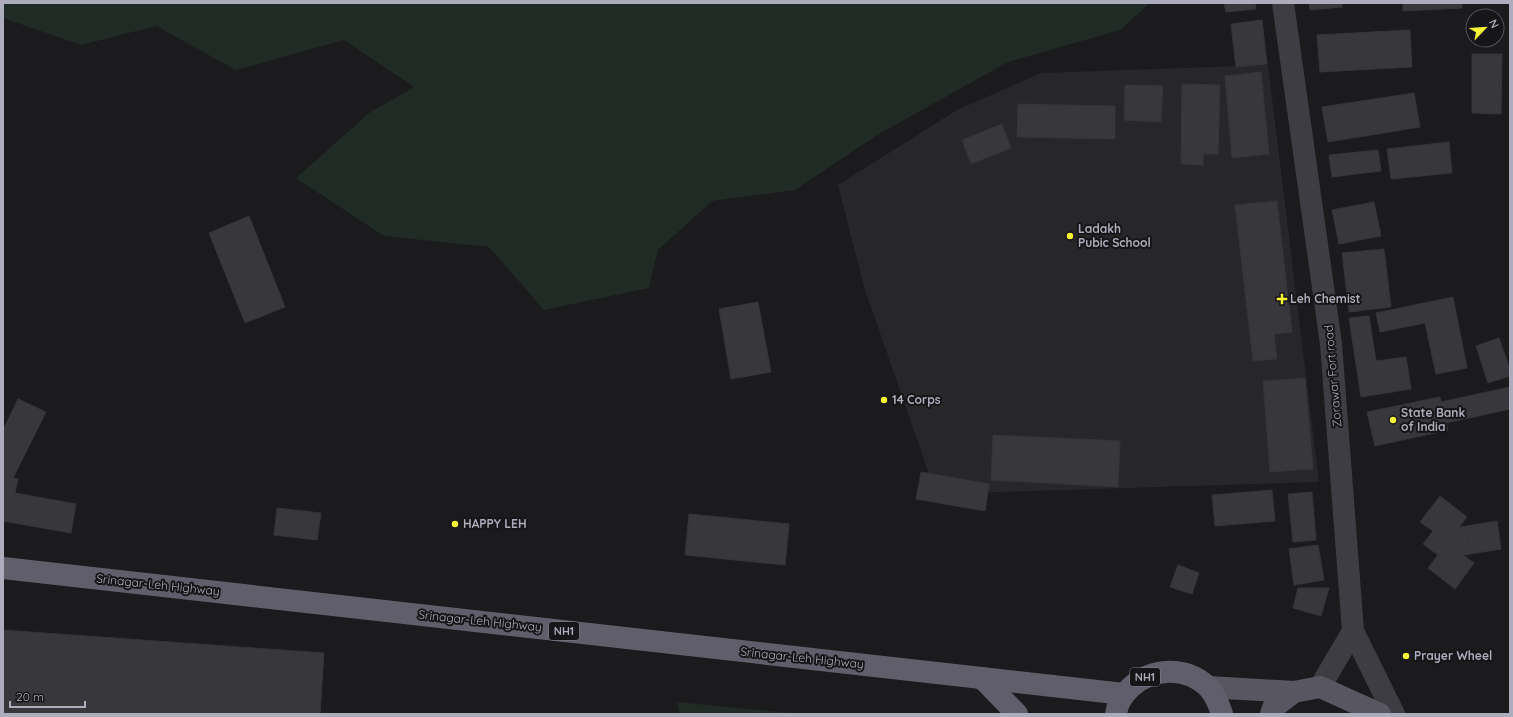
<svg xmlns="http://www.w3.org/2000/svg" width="1513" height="717" viewBox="0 0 1513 717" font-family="Quicksand,sans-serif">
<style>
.built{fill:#272629}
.green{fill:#212b25}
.building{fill:#38373b;stroke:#353438}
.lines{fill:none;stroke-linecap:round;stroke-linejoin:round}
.tertiary{stroke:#3e3d43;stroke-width:22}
.primary{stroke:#585761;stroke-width:22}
.trunk{stroke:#605e6a;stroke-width:22}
.poi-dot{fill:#f8f636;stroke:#161517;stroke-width:1.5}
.labels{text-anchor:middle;stroke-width:4;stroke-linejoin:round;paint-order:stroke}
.shield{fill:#161517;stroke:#7f7f8a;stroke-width:1}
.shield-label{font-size:11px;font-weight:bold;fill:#acacbc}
.poi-label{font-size:12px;font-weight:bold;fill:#acacbc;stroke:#161517;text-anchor:start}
.street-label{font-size:12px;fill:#acacbc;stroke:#161517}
</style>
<rect width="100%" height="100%" fill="#1b1a1c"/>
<!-- built -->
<path class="built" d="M1268 65 1319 482 936 494 864 287 838 185 957 110 1041 73Z"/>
<!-- green -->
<g class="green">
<path d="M3 3H1150L1120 30 1008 62 877 135 795 190 712 201 658 250 649 288 544 310 489 247 384 236 296 178 369 113 414 87 344 40 236 70 156 26 81 45 3 18Z"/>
<path d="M677 702 799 714H680Z"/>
</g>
<!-- building -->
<g class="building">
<path d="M1224 3H1255L1256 9 1226 12Z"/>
<path d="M1309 3H1342V7L1310 10Z"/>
<path d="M1403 3H1462V8L1403 11Z"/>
<path d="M1262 20 1267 64 1236 67 1231 24Z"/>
<path d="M1410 30 1412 67 1320 72 1317 35Z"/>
<path d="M1472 54H1502L1501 114 1472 113Z"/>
<path d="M1261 72 1269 154 1232 158 1225 76Z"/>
<path d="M1182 84 1220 85 1218 154H1203V165L1181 164Z"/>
<path d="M1125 85 1163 86 1161 122 1124 120Z"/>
<path d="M1414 93 1420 127 1328 142 1322 107Z"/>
<path d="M1018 104 1115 106V139L1017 137Z"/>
<path d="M1002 124 1011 148 971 164 962 140Z"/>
<path d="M1449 142 1452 173 1391 179 1387 149Z"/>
<path d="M1378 150 1381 171 1332 177 1329 155Z"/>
<path d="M1277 201 1292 332 1274 334 1277 359 1253 361 1235 205Z"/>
<path d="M1374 202 1381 236 1339 244 1332 210Z"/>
<path d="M249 216 285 307 245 323 209 233Z"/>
<path d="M1384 249 1391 307 1349 312 1342 253Z"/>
<path d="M1453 297 1467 368 1436 374 1425 323 1380 332 1376 313Z"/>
<path d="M758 302 771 372 731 379 719 309Z"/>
<path d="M1369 316 1376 361 1406 357 1411 389 1361 397 1349 318Z"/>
<path d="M1499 338 1510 370V376L1488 383 1476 346Z"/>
<path d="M1305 378 1313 469 1270 472 1263 381Z"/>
<path d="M1510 387V409L1446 423 1448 430 1375 446 1367 412 1440 397 1441 402Z"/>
<path d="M18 399 46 412 13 478 18 479 15 493 76 504 71 533 3 521V430Z"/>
<path d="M993 435 1120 441 1118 487 991 480Z"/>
<path d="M921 472 989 484 985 511 916 499Z"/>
<path d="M1272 490 1275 521 1215 526 1212 495Z"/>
<path d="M1312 492 1316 540 1293 542 1288 494Z"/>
<path d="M1440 496 1467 517 1457 530 1470 539 1459 552 1474 563 1455 589 1428 568 1438 555 1423 544 1433 531 1420 522Z"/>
<path d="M277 508 321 513 317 540 274 535Z"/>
<path d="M689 514 789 524 785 565 685 555Z"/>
<path d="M1497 521 1501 549 1464 555 1459 552 1470 539 1457 530 1460 527Z"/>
<path d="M1318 545 1324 580 1294 585 1289 549Z"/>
<path d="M1178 565 1199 573 1192 594 1170 587Z"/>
<path d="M1298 588H1329L1321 616 1293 608Z"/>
<path d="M3 630 324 653 320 714H3Z"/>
</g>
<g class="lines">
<!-- tertiary -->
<g class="tertiary">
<path d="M1283 3 1331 344 1353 631 1394 714"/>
<path d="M1320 687 1353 631"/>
</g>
<!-- primary -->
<g class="primary">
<path d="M1208 687 1294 692 1320 687 1380 714"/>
<path d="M1271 714 1273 708 1294 692"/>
</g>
<!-- trunk -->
<g class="trunk">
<path d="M3 568 1124 694"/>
<path d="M982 678 1017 714"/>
<path d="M1116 714C1117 704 1124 694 1130 688 1152 667 1186 666 1208 687 1215 695 1219 704 1222 714"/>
</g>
</g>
<!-- markers -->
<g class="poi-dot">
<circle cx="1070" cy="236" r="4"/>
<path d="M1280 293h4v4h4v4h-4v4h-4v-4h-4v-4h4z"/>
<circle cx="884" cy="400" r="4"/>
<circle cx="1393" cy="420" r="4"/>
<circle cx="455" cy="524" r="4"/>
<circle cx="1406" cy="656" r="4"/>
</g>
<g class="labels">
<!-- shield labels -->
<g class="shield">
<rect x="549" y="622" width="30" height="18" rx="3"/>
<rect x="1130" y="668" width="30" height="18" rx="3"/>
</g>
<g class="shield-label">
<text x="564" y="635">NH1</text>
<text x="1145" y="681">NH1</text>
</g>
<!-- poi labels -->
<g class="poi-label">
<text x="1078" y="233">Ladakh<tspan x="1078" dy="14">Pubic School</tspan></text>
<text x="1290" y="303">Leh Chemist</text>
<text x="892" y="404">14 Corps</text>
<text x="1401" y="417">State Bank<tspan x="1401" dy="14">of India</tspan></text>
<text x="463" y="528">HAPPY LEH</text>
<text x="1414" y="660">Prayer Wheel</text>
</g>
<!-- street labels -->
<g class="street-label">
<text transform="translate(1333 376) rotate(-95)" y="4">Zorawar Fort road</text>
<text transform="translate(158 585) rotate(6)" y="4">Srinagar-Leh Highway</text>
<text transform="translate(480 621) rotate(6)" y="4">Srinagar-Leh Highway</text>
<text transform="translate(802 658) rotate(6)" y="4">Srinagar-Leh Highway</text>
</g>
</g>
<!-- border -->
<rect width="1513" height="717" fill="none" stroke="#acacbc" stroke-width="8"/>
<!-- north arrow -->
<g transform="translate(1485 28) rotate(65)"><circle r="19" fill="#161517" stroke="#525159"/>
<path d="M0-3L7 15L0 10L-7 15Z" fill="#f8f636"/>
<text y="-6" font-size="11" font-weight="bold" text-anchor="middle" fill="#acacbc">N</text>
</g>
<!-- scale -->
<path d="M10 701v6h75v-6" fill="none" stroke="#acacbc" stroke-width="2"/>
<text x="16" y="701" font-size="12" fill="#acacbc" stroke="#161517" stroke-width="3" paint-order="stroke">20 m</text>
</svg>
